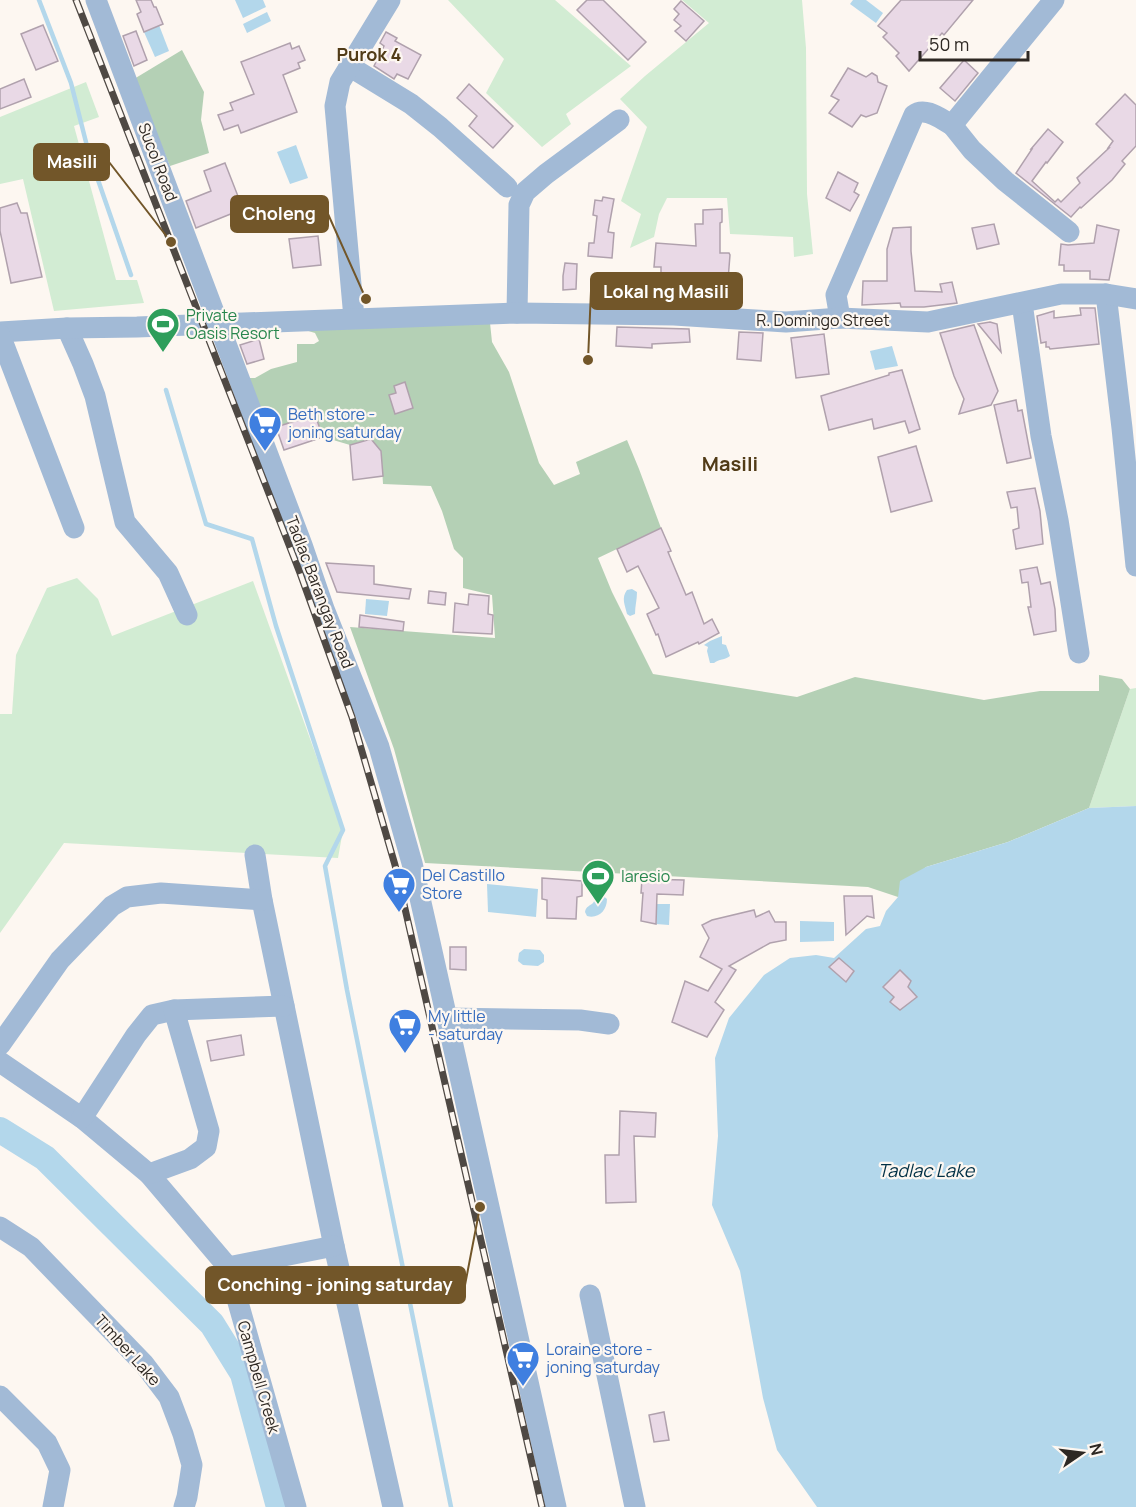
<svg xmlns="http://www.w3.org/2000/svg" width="1136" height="1507" viewBox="0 0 1136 1507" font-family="Manrope,sans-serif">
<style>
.green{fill:#d2ecd3}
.forest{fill:#b4d0b5}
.water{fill:#b3d7eb}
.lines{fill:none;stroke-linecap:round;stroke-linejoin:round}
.stream{stroke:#b3d7eb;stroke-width:4.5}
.river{stroke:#b3d7eb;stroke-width:26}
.building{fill:#e9d9e6;stroke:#b0a1ad;stroke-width:1.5}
.minor{stroke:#a2bad6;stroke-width:21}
.rail-casing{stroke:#4f4944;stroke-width:7}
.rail{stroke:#fdf7f1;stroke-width:4.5;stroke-dasharray:14;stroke-linecap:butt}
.labels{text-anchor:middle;stroke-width:4.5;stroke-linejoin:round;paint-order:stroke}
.street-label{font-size:16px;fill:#2e2823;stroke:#fdf7f1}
.leisure-label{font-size:16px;fill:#27864d;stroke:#fdf7f1;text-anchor:start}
.shop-label{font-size:16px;fill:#366cbe;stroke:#fdf7f1;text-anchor:start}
.neighbourhood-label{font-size:18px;font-weight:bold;fill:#513b17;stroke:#fdf7f1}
.water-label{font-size:18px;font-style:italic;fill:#003045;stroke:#fdf7f1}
.quarter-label{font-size:20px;font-weight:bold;fill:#513b17;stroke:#fdf7f1}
.leader{fill:none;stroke:#725629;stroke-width:2}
.callout-dot{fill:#725629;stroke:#fdf7f1;stroke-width:2}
.callout{fill:#725629;stroke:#725629;stroke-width:2}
.callout-label{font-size:18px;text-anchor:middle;font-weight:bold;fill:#fff}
</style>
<rect width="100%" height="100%" fill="#fdf7f1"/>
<!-- green -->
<g class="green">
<path d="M448 0H555L631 66 566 114 571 124 542 147 486 93 504 59Z"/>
<path d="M682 0H802L806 48 807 194 813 254 794 257 793 237 730 234 727 198H667L659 214 654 237 630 248 641 214 621 201 647 127 620 99 645 76 709 23Z"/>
<path d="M86 82 99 117 74 126 116 280H137L144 303 54 311 23 179 0 184V117Z"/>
<path d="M77 578 98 599 112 636 253 581 343 830 338 858 64 843 0 933V714H12L16 655 47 588Z"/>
<path d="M1136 688V806L1089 808 1130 689Z"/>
</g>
<!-- forest -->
<g class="forest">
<path d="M182 50 204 92 201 120 209 153 170 166 134 79Z"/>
<path d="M489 313 492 342 509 372 539 463 554 485 580 474 576 462 627 440 639 469 661 528 598 558 612 592 653 674 797 697 855 677 984 700 1040 691H1099V675L1122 679 1130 689 1089 808 1008 842 926 867 898 897 868 887 425 863 394 749 350 627 495 638 492 595 463 588V558L454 549 442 511 431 486 383 484 381 451 371 439 350 445 323 437 315 415 265 430 243 378H255L271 369 297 362V344H314L319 341 315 333 305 330Z"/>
</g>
<!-- water -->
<g class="water">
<path d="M235 0H263L266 7 243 18Z"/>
<path d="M853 0H866L883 13 876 23 850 4Z"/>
<path d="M267 12 271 21 247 33 243 24Z"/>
<path d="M159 25 169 51 155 57 144 32Z"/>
<path d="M296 145 308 178 290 184 277 152Z"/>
<path d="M892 346 898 366 875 370 870 351Z"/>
<path d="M632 589 637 592C637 600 635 606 635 614L630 616 627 614C625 605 621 598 627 590Z"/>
<path d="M366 599 389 601 387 616 365 614Z"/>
<path d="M722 636V644L726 645 730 656C725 660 719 659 714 663H710L707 651 708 647 704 645 710 641Z"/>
<path d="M1136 806V1507H817L777 1450 763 1398 740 1271 712 1205 718 1136 715 1058 729 1018 764 975 790 958 816 955 834 958 866 929 880 926 886 911 898 897 900 881 926 867 1008 842 1089 808Z"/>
<path d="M487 884 538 889 536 917 488 912Z"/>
<path d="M597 894H601L607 899C607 911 598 919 587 916L585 912C586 906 590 906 593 903 596 899 595 897 597 894Z"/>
<path d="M657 904H670L669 925 656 924Z"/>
<path d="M800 921 834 922V941L800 942Z"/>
<path d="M524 949 540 950 544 955V962L538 966 523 965 518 961 519 953Z"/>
</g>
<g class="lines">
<!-- stream -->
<g class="stream">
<path d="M39 0 71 83 89 154 131 275"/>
<path d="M166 390 206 524 252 539 276 626 343 830 325 866 347 990 451 1507"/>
</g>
<!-- river -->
<path class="river" d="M0 1130 45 1158 212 1324 243 1374 279 1507"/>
</g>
<!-- building -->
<g class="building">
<path d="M136 0H151L154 7H156L163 24 144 32 137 14 141 12Z"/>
<path d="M587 0H603L646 42 628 60 577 10Z"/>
<path d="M901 0H973L944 35 942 33 909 71 896 56 899 53 883 37 887 33 878 26Z"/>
<path d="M681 1 704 21 686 41 675 31 681 26 674 20 679 14 674 9Z"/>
<path d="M43 25 58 61 36 70 21 34Z"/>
<path d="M136 31 147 60 134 66 123 36Z"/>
<path d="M386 32 397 38 395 41 421 55 408 79 397 74 394 79 374 66 384 46 380 43Z"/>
<path d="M290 43 292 49 299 46 305 60 298 63 300 68 283 75 297 112 241 133 238 125 224 130 218 115 233 110 230 103 254 94 241 62Z"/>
<path d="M964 60 978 73 955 101 940 88Z"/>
<path d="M848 68 866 77 872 73 877 76 878 82 887 86 877 113 866 117 861 115 852 127 829 113 839 100 831 96Z"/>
<path d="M24 79 31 97 0 109V89Z"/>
<path d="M469 84 513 126 493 148 469 126 477 116 457 98Z"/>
<path d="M1125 94 1136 105V146L1122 161 1125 164 1112 180 1081 208 1080 207 1071 217 1016 173 1032 149H1031L1048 129 1063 142 1047 163 1046 162 1032 181 1055 202 1058 199 1061 202 1080 183 1077 178 1109 148H1108L1113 141 1096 124Z"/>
<path d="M225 163 243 209 196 228 186 201 211 191 204 171Z"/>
<path d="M838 172 858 183 854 192 859 195 850 211 826 198Z"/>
<path d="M603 197 614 199 608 232 614 233 612 258 588 256 589 243H594L597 216 593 215 595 200 602 201Z"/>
<path d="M17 203 21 213H27L42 277 11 283 0 231V208Z"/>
<path d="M722 209V222L720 223V253H729L730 255 728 280 717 279V284L679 281V283H661V267H654L656 243 696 246 695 224H703V210Z"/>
<path d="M994 224 999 244 977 249 972 228Z"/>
<path d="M1097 225 1119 230 1109 280 1090 279V271H1064V265H1059L1061 244 1068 245 1094 243Z"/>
<path d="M911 227V251L915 291 942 292 940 284 952 282 957 303 924 307H901L900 303 862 305 863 281H887V249L893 228Z"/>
<path d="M318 236 321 265 293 268 289 239Z"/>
<path d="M565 263 577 264 576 289 563 290V276Z"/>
<path d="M1080 308H1095L1099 344 1050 349 1049 347H1046V342L1041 343 1037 316 1054 311V318L1081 315Z"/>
<path d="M990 322 997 324 1001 352 978 324Z"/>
<path d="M974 325 998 391 991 405 959 414 964 399 954 376 940 333Z"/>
<path d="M617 327 689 329 690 342 652 344V348L616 346Z"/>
<path d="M739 332 763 333 761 361 737 359Z"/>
<path d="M824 334 829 374 796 378 791 338Z"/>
<path d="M259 339 264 359 247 364 240 345Z"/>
<path d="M902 370 920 429 909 433 905 421 874 429 872 419 829 430 821 396 889 375V373Z"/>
<path d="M405 382 413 408 395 414 389 395 396 393 394 386Z"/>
<path d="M1016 400 1018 411 1022 410 1031 458 1007 463 994 405Z"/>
<path d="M315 415 323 437 284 450 276 427Z"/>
<path d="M371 439 381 451 383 476 353 480 350 445Z"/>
<path d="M916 446 932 501 891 512 878 457Z"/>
<path d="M1035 488 1040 511 1043 544 1016 549 1013 530 1019 528 1017 507 1011 508 1007 492Z"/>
<path d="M661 528 671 551 668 552 686 595 692 592 704 624 712 619 719 633 699 644 698 642 666 657 658 634 656 635 647 614 659 608 638 566 627 572 617 549Z"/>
<path d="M326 563 374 566V584L411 589 409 599 337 592Z"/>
<path d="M1037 567 1041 584 1050 582 1055 609 1056 631 1034 635 1028 607H1031L1028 582 1022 583 1020 570Z"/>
<path d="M429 591 446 593 445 605 428 603Z"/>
<path d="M469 594 489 596 488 614 493 615 492 634 453 632 455 603 468 605Z"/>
<path d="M360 615 404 622 403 631 359 627Z"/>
<path d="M542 878 582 881V896L577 897 576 919 547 918V900L542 899Z"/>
<path d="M642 879 684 880 683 895 657 894 656 924 641 921 643 893H641Z"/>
<path d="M844 896H872L874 918 867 916 846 935Z"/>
<path d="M754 910 756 917 769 911 775 922H786V940L770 943 729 966 736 970 715 1002 724 1010 707 1037 672 1022 685 981 708 991 722 969 700 957 709 938 702 925 712 920Z"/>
<path d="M450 947H466V970L450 969Z"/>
<path d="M839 958 854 971 846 982 829 967Z"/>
<path d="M900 970 911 981 908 987 917 997 900 1010 890 1002 894 997 883 987Z"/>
<path d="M241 1035 244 1055 211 1061 207 1041Z"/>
<path d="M620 1111 656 1113 655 1137 634 1136 636 1202 606 1203 605 1155H619Z"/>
<path d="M664 1412 669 1440 654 1442 649 1415Z"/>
</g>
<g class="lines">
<!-- minor -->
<g class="minor">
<path d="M96 0 302 545 324 609 379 747 412 863 427 929 556 1507"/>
<path d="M349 66 411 104 440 127 507 187"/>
<path d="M952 125 972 150 1005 181 1069 232"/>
<path d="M1106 294 1122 428 1136 566"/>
<path d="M1022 303 1041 436 1058 520 1079 653"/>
<path d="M517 313 519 205 525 192 546 174 619 120"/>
<path d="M354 318 335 106 340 82 390 0"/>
<path d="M840 318 836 295 914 115C925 106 941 119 952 125L1054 0"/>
<path d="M67 328 83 364 95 396 125 522 168 573 187 615"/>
<path d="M0 332 67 328 137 327 517 313 674 315 786 322 840 318 928 322 1061 294H1106L1136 299"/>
<path d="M0 335 74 528"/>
<path d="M255 855 262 900 334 1246 393 1507"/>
<path d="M446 1018 580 1020 609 1024"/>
<path d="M0 1045 60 960 112 906 127 897 161 893 262 900"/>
<path d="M0 1062 82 1118 149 1174 228 1267 296 1507"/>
<path d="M82 1118 136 1035 152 1015 174 1010 284 1006"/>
<path d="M149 1174 190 1159 206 1147 209 1131 174 1010"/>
<path d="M0 1227 31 1247 144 1364 169 1397 183 1434 192 1465 187 1497 184 1507"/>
<path d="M228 1267 334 1246"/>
<path d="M590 1295 635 1507"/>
<path d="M0 1396 47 1443 60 1470 53 1507"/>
</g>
<defs>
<path id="rail" d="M76 0 300 573 352 717 395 865 542 1507"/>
</defs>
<!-- rail casing -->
<use href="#rail" class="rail-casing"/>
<!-- rail -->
<use href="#rail" class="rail"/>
</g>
<!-- icons -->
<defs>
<symbol id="stadium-pin" viewBox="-11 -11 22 30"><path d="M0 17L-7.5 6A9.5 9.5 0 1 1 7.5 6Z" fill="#2e9e5b" stroke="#fdf7f1"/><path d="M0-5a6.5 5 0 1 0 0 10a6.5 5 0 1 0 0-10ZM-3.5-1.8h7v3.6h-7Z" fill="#fff"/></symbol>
<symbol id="supermarket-pin" viewBox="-11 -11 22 30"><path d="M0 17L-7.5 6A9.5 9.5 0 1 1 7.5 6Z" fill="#3f7fe0" stroke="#fdf7f1"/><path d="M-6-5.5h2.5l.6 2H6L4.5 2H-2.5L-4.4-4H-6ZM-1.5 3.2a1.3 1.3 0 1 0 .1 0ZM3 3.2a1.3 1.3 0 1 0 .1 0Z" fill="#fff"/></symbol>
</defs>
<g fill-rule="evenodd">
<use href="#stadium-pin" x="144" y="305" width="38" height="52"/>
<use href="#supermarket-pin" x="246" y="404" width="38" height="52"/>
<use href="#stadium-pin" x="579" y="857" width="38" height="52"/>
<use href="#supermarket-pin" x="380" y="865" width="38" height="52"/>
<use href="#supermarket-pin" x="386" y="1006" width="38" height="52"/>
<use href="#supermarket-pin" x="504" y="1339" width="38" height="52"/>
</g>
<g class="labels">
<!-- street labels -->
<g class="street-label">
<text transform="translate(158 162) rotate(69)" y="6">Sucol Road</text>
<text x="823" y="326">R. Domingo Street</text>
<text transform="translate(320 592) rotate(69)" y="6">Tadlac Barangay Road</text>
<text transform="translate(128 1350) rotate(48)" y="6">Timber Lake</text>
<text transform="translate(259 1377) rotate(74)" y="6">Campbell Creek</text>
</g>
<!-- leisure labels -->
<g class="leisure-label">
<text x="186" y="321">Private<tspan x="186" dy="18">Oasis Resort</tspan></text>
<text x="621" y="882">laresio</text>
</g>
<!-- shop labels -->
<g class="shop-label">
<text x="288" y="420">Beth store -<tspan x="288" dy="18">joning saturday</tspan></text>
<text x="422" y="881">Del Castillo<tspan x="422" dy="18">Store</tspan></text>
<text x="428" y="1022">My little<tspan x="428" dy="18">- saturday</tspan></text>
<text x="546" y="1355">Loraine store -<tspan x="546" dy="18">joning saturday</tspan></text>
</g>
<!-- neighbourhood labels -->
<g class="neighbourhood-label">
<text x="369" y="61">Purok 4</text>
</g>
<!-- water labels -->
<g class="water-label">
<text x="926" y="1177">Tadlac Lake</text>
</g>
<!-- quarter labels -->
<g class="quarter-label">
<text x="730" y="471">Masili</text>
</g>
</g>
<!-- callouts -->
<path class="leader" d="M171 242L109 162M366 299L328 214M588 360L591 291M480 1207L465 1285"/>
<g class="callout-dot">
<circle cx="171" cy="242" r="6"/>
<circle cx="366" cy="299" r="6"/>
<circle cx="588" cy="360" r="6"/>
<circle cx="480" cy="1207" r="6"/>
</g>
<g class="callout">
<rect x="34" y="144" width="75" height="36" rx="6"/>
<rect x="231" y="196" width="97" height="36" rx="6"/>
<rect x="591" y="273" width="151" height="36" rx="6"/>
<rect x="206" y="1267" width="259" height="36" rx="6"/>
</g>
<g class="callout-label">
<text x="72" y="168">Masili</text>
<text x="279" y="220">Choleng</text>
<text x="666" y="298">Lokal ng Masili</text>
<text x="335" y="1291">Conching - joning saturday</text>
</g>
<!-- north arrow -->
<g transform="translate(1082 1453) rotate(76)" stroke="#fdf7f1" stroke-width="4.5" paint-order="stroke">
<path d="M0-4.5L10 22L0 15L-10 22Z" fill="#2e2823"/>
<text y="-9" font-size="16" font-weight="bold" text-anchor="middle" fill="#2e2823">N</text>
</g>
<!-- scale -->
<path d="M920 51v9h108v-9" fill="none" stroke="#2e2823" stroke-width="3"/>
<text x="929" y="51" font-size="18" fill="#2e2823" stroke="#fdf7f1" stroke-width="4.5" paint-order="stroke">50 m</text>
</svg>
